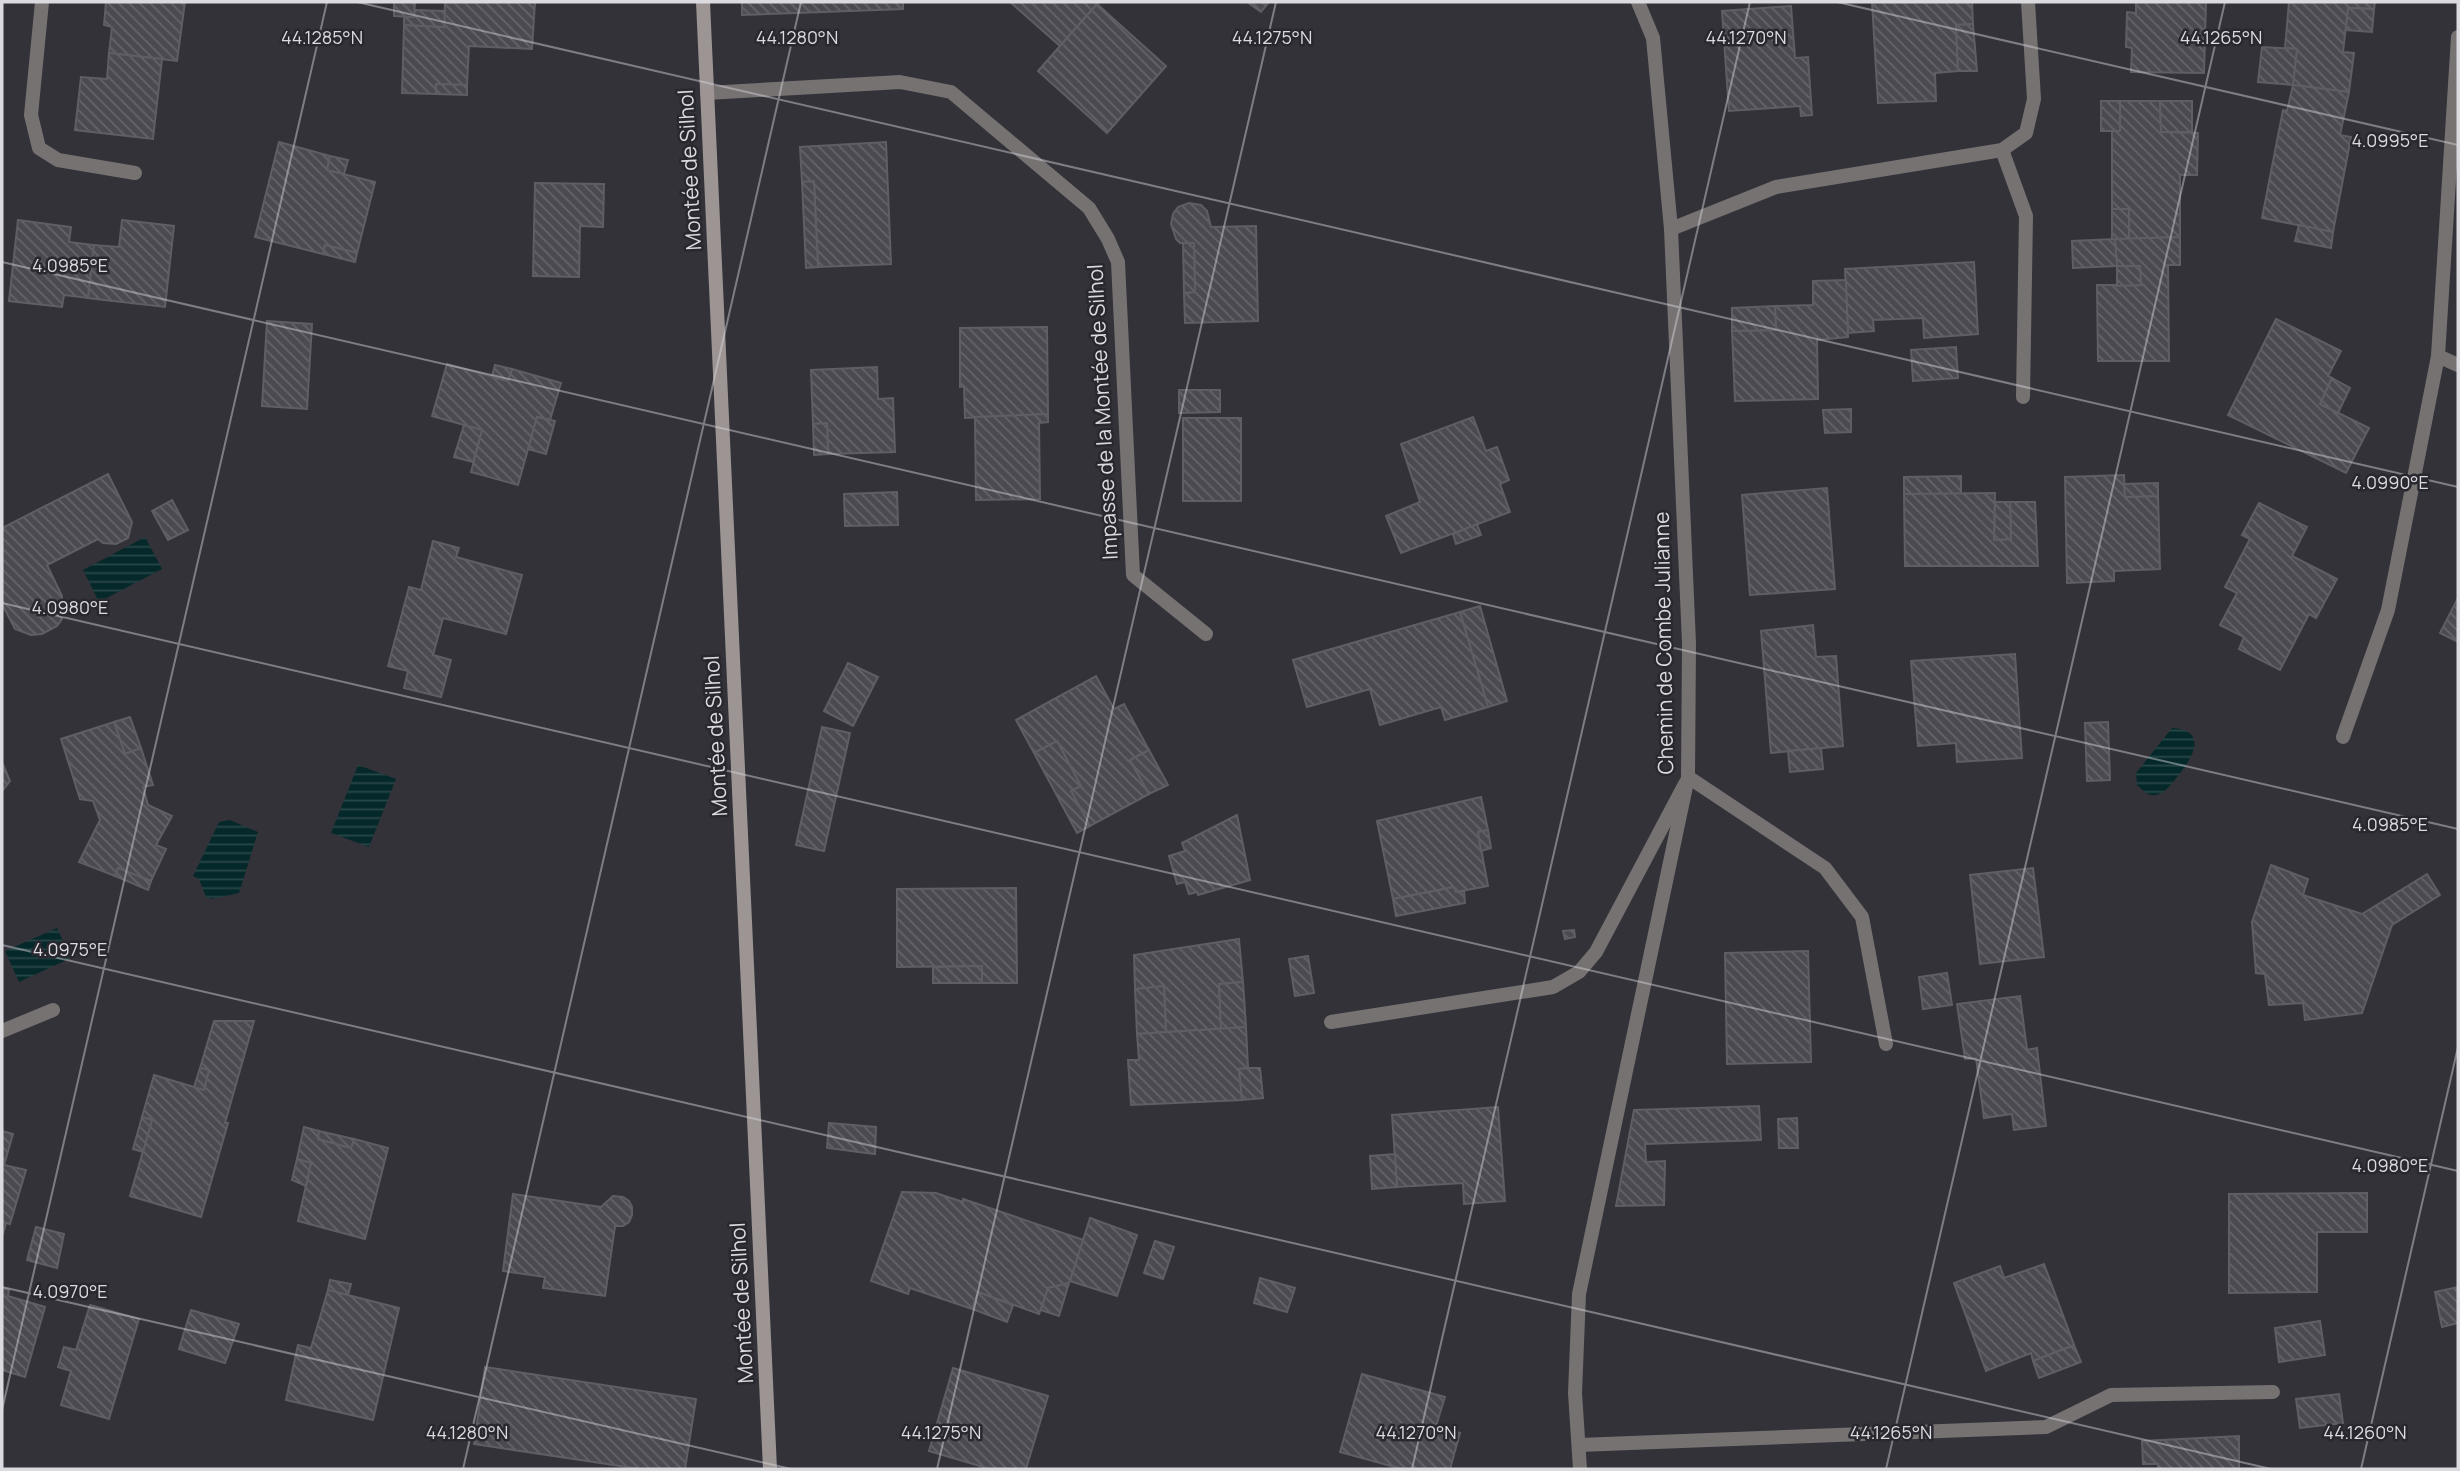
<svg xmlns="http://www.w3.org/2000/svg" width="2460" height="1471" viewBox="0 0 2460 1471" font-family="Manrope,sans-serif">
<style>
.water{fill:url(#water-rules)}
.building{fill:url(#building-back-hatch);stroke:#5f5e65;stroke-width:2}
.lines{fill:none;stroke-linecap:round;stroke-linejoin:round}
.lane{stroke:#767272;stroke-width:14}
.street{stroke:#767272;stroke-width:14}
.secondary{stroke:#9c9594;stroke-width:14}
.ticks{fill:none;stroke:#dbdadf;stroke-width:2;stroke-opacity:0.45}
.labels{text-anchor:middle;stroke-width:5;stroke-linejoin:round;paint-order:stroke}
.street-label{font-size:21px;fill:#dbdadf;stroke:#29282f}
.ticks-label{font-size:18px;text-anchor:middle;fill:#dbdadf;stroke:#29282f;stroke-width:5;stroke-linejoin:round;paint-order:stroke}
</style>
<defs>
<pattern id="water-rules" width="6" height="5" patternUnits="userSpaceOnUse" patternTransform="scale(1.75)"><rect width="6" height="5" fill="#05282a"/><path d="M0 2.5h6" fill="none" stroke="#294748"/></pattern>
<pattern id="building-back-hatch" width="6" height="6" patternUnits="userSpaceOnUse" patternTransform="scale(1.75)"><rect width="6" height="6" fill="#4b4a51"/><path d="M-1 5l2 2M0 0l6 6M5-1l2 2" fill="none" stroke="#64646a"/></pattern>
</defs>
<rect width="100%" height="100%" fill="#333239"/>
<!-- water -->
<g class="water">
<path d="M145 537 162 569 99 602 83 570Z"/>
<path d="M2172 728C2206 730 2195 754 2181 772 2174 780 2167 793 2156 795 2148 797 2143 790 2137 785L2136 773Z"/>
<path d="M358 765 396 779 369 847 331 833Z"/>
<path d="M230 820 258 832 239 893 212 899 206 897 199 879 193 876 219 822Z"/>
<path d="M57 928 71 958 19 982 5 951Z"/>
</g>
<!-- building -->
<g class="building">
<path d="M106 2H185L177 61 109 53 112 27 104 25Z"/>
<path d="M394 2H415L414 17 394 16Z"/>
<path d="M445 2H535L532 49 469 46 467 85 436 84V94L402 93 404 25 444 27Z"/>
<path d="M742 2H903V9L742 15Z"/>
<path d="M1010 2H1099L1060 46Z"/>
<path d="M1247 2H1269L1261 12Z"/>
<path d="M1872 2H1972L1973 24 1956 25 1958 71 1935 73 1936 101 1878 103Z"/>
<path d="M2136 2H2206L2204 73 2131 72 2132 48 2126 47 2127 12 2136 13Z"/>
<path d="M2289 2H2375L2374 9 2348 8 2343 52 2354 53 2349 92 2293 85 2297 49 2285 48Z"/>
<path d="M1097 4 1166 66 1107 133 1038 71Z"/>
<path d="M1791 6 1795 58 1808 57 1812 115 1801 116 1800 106 1729 111 1722 11Z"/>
<path d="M2348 8 2374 9 2372 32 2346 30Z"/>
<path d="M415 10 445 11 444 27 404 25V17H414Z"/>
<path d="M1973 24 1977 71H1958L1956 25Z"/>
<path d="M2262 47 2297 49 2293 85 2258 82Z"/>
<path d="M109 53 162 59 153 139 75 130 81 77 107 79Z"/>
<path d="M436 84 467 85V95L436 94Z"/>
<path d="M2293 85 2349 92 2340 135 2351 137 2333 232 2262 218 2283 110 2287 111Z"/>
<rect x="2101" y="101" width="19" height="30"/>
<path d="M2120 101H2160L2161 132 2198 133 2197 175H2180V237L2129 239V209H2112V131H2120Z"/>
<path d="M2160 101H2192V132H2161Z"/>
<path d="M279 142 330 156 327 170 375 182 357 253 325 245 323 254 255 237Z"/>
<path d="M886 142 891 264 818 267 814 181 802 182 800 147Z"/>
<path d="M330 156 348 160 344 174 327 170Z"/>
<path d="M814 181 818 267 806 268 802 182Z"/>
<path d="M535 183 604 184 603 227 580 226 579 277 533 276Z"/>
<path d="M1189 203 1201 205 1207 211 1211 227 1256 226 1258 321 1185 323 1184 293 1195 292 1194 243H1180L1176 239 1171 224 1173 214 1178 207Z"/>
<rect x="2112" y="209" width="17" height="30"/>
<path d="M18 220 71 227 69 242 94 245 88 298 64 295 62 307 9 301Z"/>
<path d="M122 220 174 226 165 307 88 298 94 245 119 247Z"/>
<path d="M2299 225 2333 232 2331 248 2295 241Z"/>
<path d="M2180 237V265H2168L2169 361H2098L2097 285H2141L2140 266H2117L2115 239Z"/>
<path d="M2115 239 2117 266 2073 268 2072 241Z"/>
<path d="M1183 243H1194L1195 292 1184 293Z"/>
<path d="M325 245 357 253 355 262 323 254Z"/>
<path d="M1974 262 1978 334 1924 338 1923 318 1873 320 1874 331 1848 333 1845 269Z"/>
<path d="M2117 266H2140L2141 285 2117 286Z"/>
<path d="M1846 280 1848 337 1817 340 1818 399 1735 401 1732 331 1776 330 1775 306 1813 305V281Z"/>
<path d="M1775 306 1776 330 1732 331V308Z"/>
<path d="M2276 319 2341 351 2328 376 2332 378 2320 404 2369 428 2346 473 2228 415Z"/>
<path d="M267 321 312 324 307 409 262 406Z"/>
<path d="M1047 327 1048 414 965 418 964 386 960 387V328Z"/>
<path d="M1956 347 1958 378 1913 381 1911 350Z"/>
<path d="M447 364 508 381 512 369 561 383 550 420 537 417 518 485 471 472 482 430 432 416Z"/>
<path d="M495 365 512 369 508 381 492 377Z"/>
<path d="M877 367 878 399 893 398 895 452 828 454 827 423 813 424 811 370Z"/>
<path d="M2332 378 2350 388 2338 413 2320 404Z"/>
<path d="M1179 390H1220V412L1179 413Z"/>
<path d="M1851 409V432L1825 433 1823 410Z"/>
<path d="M1048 414V422L1039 423 1040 499 976 500 975 417Z"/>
<path d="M537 417 555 421 546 454 528 449Z"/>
<path d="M1473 417 1486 451 1497 447 1509 480 1500 484 1510 512 1401 553 1386 516 1420 502 1401 444Z"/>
<rect x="1183" y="418" width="58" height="83"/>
<path d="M827 423 828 454 814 455 813 424Z"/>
<path d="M464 425 482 430 473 462 454 457Z"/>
<path d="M108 474 132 522 128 538 116 544 103 543 98 539 47 565 62 596V619L57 626 42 634 31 635 15 629 2 604V528Z"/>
<path d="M2124 475 2125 497 2158 496 2160 569 2114 571V581L2067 583 2065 477Z"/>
<path d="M1961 476V494H1904V477Z"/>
<path d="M2158 483V496L2125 497 2124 484Z"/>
<path d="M1827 488 1835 589 1750 595 1742 495Z"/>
<path d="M897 492 898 525 845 526 844 494Z"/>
<path d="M1995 493 1994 540 2011 539 2010 502H2035L2038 566H1905L1904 494Z"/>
<path d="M172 500 188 530 168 540 152 511Z"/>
<path d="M1995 502H2010L2011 539 1994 540Z"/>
<path d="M2259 503 2307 527 2292 556 2337 579 2316 618 2309 614 2280 670 2239 649 2244 637 2220 625 2237 593 2225 587 2250 539 2242 535Z"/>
<path d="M1477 524 1481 535 1456 544 1453 534Z"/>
<path d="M433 541 459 548 456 557 522 575 506 634 443 618 433 655 451 660 441 697 404 688 408 671 388 666 409 587 421 590Z"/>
<path d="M2458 598V642L2440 633Z"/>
<path d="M1480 606 1507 701 1488 707 1460 612Z"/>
<path d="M1460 612 1488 707 1445 720 1441 707 1380 725 1370 689 1307 707 1293 660Z"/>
<path d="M1813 625 1816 657 1836 656 1843 746 1771 753 1761 631Z"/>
<path d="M2015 654 2022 758 1957 762 1956 743 1918 746 1911 661Z"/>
<path d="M848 663 878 677 853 726 824 711Z"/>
<path d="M1096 676 1114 709 1124 704 1149 750 1130 760 1149 794 1090 826 1071 791 1081 786 1057 741 1034 753 1016 720Z"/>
<path d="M130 717 141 748 125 754 114 722Z"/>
<path d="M114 722 125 754 141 748 153 785 143 787 148 805 172 816 156 845 166 849 151 881 118 868 115 876 79 862 100 820 93 801 80 799 61 739Z"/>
<path d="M2108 722 2110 780 2087 781 2085 723Z"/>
<path d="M822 727 850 733 824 851 796 845Z"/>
<path d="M1057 741 1081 786 1071 791 1090 826 1077 833 1034 753Z"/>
<path d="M1821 748 1823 769 1790 772 1788 751Z"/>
<path d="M1149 750 1168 785 1149 794 1130 760Z"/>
<path d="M2 762 10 781 2 791Z"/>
<path d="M1481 797 1488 830 1478 832 1488 886 1456 892 1454 887 1393 899 1377 821Z"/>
<path d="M1237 815 1250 880 1198 895 1197 892 1189 894 1185 882 1177 884 1169 856 1185 851 1182 843Z"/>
<path d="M1488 830 1491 848 1481 851 1478 832Z"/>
<path d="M2271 865 2308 879 2303 895 2362 914 2427 874 2440 895 2392 925 2362 1013 2305 1020 2303 1003 2269 1005 2265 974 2256 973 2252 922Z"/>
<path d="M118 868 151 881 148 890 115 876Z"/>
<path d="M2033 868 2044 957 1980 964 1970 875Z"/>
<path d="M1454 887 1456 892 1464 891 1465 903 1396 916 1393 899Z"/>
<path d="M1016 888 1017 983H982V966L897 967V889Z"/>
<path d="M1574 930 1575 937 1565 939 1563 931Z"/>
<path d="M1239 939 1243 982 1219 984 1221 1029 1166 1032 1164 986 1135 989 1134 955Z"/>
<path d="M1808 951 1811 1062 1727 1064 1725 953Z"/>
<path d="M1308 956 1314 993 1295 996 1289 959Z"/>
<path d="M982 966V983H933V967Z"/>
<path d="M1947 973 1952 1005 1923 1009 1919 977Z"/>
<path d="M1243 982 1246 1027 1221 1029 1219 984Z"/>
<path d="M1164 986 1166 1032 1137 1034 1135 989Z"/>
<path d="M2020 996 2027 1050 2037 1048 2046 1126 2014 1130 2012 1114 1984 1118 1976 1058 1965 1059 1957 1004Z"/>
<path d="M214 1021H254L225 1123H228L201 1217 130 1196 152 1120 142 1117 154 1075 204 1090 209 1070 200 1068Z"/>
<path d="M1246 1027 1248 1068 1239 1069 1242 1100 1131 1105 1128 1060H1139L1137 1034Z"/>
<path d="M200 1068 209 1070 204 1090 194 1087Z"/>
<path d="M1248 1068H1260L1263 1098 1242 1100 1239 1069Z"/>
<path d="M1759 1106 1761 1140 1645 1144 1646 1162 1665 1161 1664 1205 1616 1206 1634 1110Z"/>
<path d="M1498 1107 1505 1201 1464 1204 1463 1183 1397 1187 1392 1115Z"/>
<path d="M142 1117 152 1120 143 1152 133 1149Z"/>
<path d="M1797 1118 1798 1148H1779L1778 1119Z"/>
<path d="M829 1123 876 1127 875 1154 827 1148Z"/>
<path d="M304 1127 319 1131 318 1139 351 1148 354 1139 388 1148 365 1239 298 1221 311 1163 297 1159Z"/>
<path d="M2 1131 13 1134 4 1165 26 1170 10 1224 6 1223 2 1237Z"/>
<path d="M319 1131 354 1139 351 1148 318 1139Z"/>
<path d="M1395 1154 1397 1187 1372 1189 1370 1156Z"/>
<path d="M297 1159 311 1163 306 1186 292 1180Z"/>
<path d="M902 1192 936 1193 963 1202V1199L1084 1240 1069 1283 1048 1288 1039 1314 978 1292 972 1309 910 1288 908 1294 871 1281Z"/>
<path d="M2367 1193V1232H2317V1292L2229 1293V1194Z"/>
<path d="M513 1194 601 1207 613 1196 623 1197 629 1201 632 1207V1215L629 1222 623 1226H615L605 1296 543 1288 545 1277 503 1271Z"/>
<path d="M1090 1218 1137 1235 1117 1296 1070 1281Z"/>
<path d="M36 1227 64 1234 57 1268 27 1260Z"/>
<path d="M1155 1241 1174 1247 1163 1279 1144 1273Z"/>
<path d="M2044 1264 2074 1345 2033 1361 2031 1353 1986 1371 1954 1283 2000 1266 2004 1278Z"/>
<path d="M1260 1278 1295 1288 1287 1312 1254 1303Z"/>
<path d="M330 1280 351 1284 348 1295 328 1290Z"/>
<path d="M1069 1283 1059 1316 1041 1310 1048 1288Z"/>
<path d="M2458 1287V1323L2442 1327 2435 1292Z"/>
<path d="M2 1288 9 1290 8 1296 45 1307 25 1377 2 1370Z"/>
<path d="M328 1290 399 1308 373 1420 286 1400 298 1345 311 1348Z"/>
<path d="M978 1292 1013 1305 1007 1322 972 1309Z"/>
<path d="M90 1305 139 1319 109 1419 61 1405 71 1371 58 1367 64 1347 76 1350Z"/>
<path d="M191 1310 239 1324 225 1363 179 1349Z"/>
<path d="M2320 1321 2325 1355 2279 1362 2275 1328Z"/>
<path d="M2074 1345 2081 1362 2039 1378 2033 1361Z"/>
<path d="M485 1367 696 1399 685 1469H640L474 1444Z"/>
<path d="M953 1368 1048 1396 1026 1469H990L929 1451Z"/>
<path d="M1362 1374 1445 1397 1436 1426 1460 1433 1450 1469H1402L1340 1452Z"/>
<path d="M2339 1394 2343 1423 2300 1428 2296 1399Z"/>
<path d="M2239 1436V1469H2158V1464H2143L2142 1441Z"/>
</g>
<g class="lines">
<!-- lane -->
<path class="lane" d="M1331 1022 1553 987 1579 972 1596 952 1685 784"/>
<!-- street -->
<g class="street">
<path d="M42 2 31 115 39 148 58 160 135 173"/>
<path d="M2458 37 2438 356 2458 365"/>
<path d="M707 93 900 82 951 92 1089 208 1108 239 1118 262 1133 575 1206 634"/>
<path d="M2002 150 2026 216 2023 397"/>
<path d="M1671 229 1776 187 2002 150 2026 133 2034 99 2028 2"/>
<path d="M2343 737 2388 610 2438 356"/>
<path d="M1688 777 1825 868 1862 917 1886 1044"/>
<path d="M2 1031 53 1010"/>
<path d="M1579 1445 2046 1427 2111 1395 2273 1392"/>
<path d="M1580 1469 1575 1393 1579 1294 1688 777 1689 643 1671 229 1653 38 1638 2"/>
</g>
<!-- secondary -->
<path class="secondary" d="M703 2 770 1469"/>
</g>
<!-- ticks -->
<path class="ticks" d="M357 2 2458 487M1837 2 2458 145M2 262 2458 829M2 603 2458 1171M2 945 2271 1469M2 1287 791 1469M2 1410 327 2M463 1469 801 2M937 1469 1276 2M1412 1469 1750 2M1886 1469 2225 2M2361 1469 2458 1047"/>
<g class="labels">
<!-- street labels -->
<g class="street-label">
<text transform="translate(690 170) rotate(-93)" y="7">Montée de Silhol</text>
<text transform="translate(1103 412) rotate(-93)" y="7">Impasse de la Montée de Silhol</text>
<text transform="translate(1664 643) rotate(-91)" y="7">Chemin de Combe Julianne</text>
<text transform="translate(716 736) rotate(-93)" y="7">Montée de Silhol</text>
<text transform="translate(742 1303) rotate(-93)" y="7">Montée de Silhol</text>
</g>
</g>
<g class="ticks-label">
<text x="322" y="44">44.1285°N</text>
<text x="797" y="44">44.1280°N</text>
<text x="1272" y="44">44.1275°N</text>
<text x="1746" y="44">44.1270°N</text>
<text x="2221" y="44">44.1265°N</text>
<text x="2390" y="147">4.0995°E</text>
<text x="70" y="272">4.0985°E</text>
<text x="2390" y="489">4.0990°E</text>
<text x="70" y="614">4.0980°E</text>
<text x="2390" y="831">4.0985°E</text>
<text x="70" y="956">4.0975°E</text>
<text x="2390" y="1172">4.0980°E</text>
<text x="70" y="1298">4.0970°E</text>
<text x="467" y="1439">44.1280°N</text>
<text x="941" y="1439">44.1275°N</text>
<text x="1416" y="1439">44.1270°N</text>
<text x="1891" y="1439">44.1265°N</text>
<text x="2365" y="1439">44.1260°N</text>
</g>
<!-- border -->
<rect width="2460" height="1471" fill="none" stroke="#dbdadf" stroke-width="7"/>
</svg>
